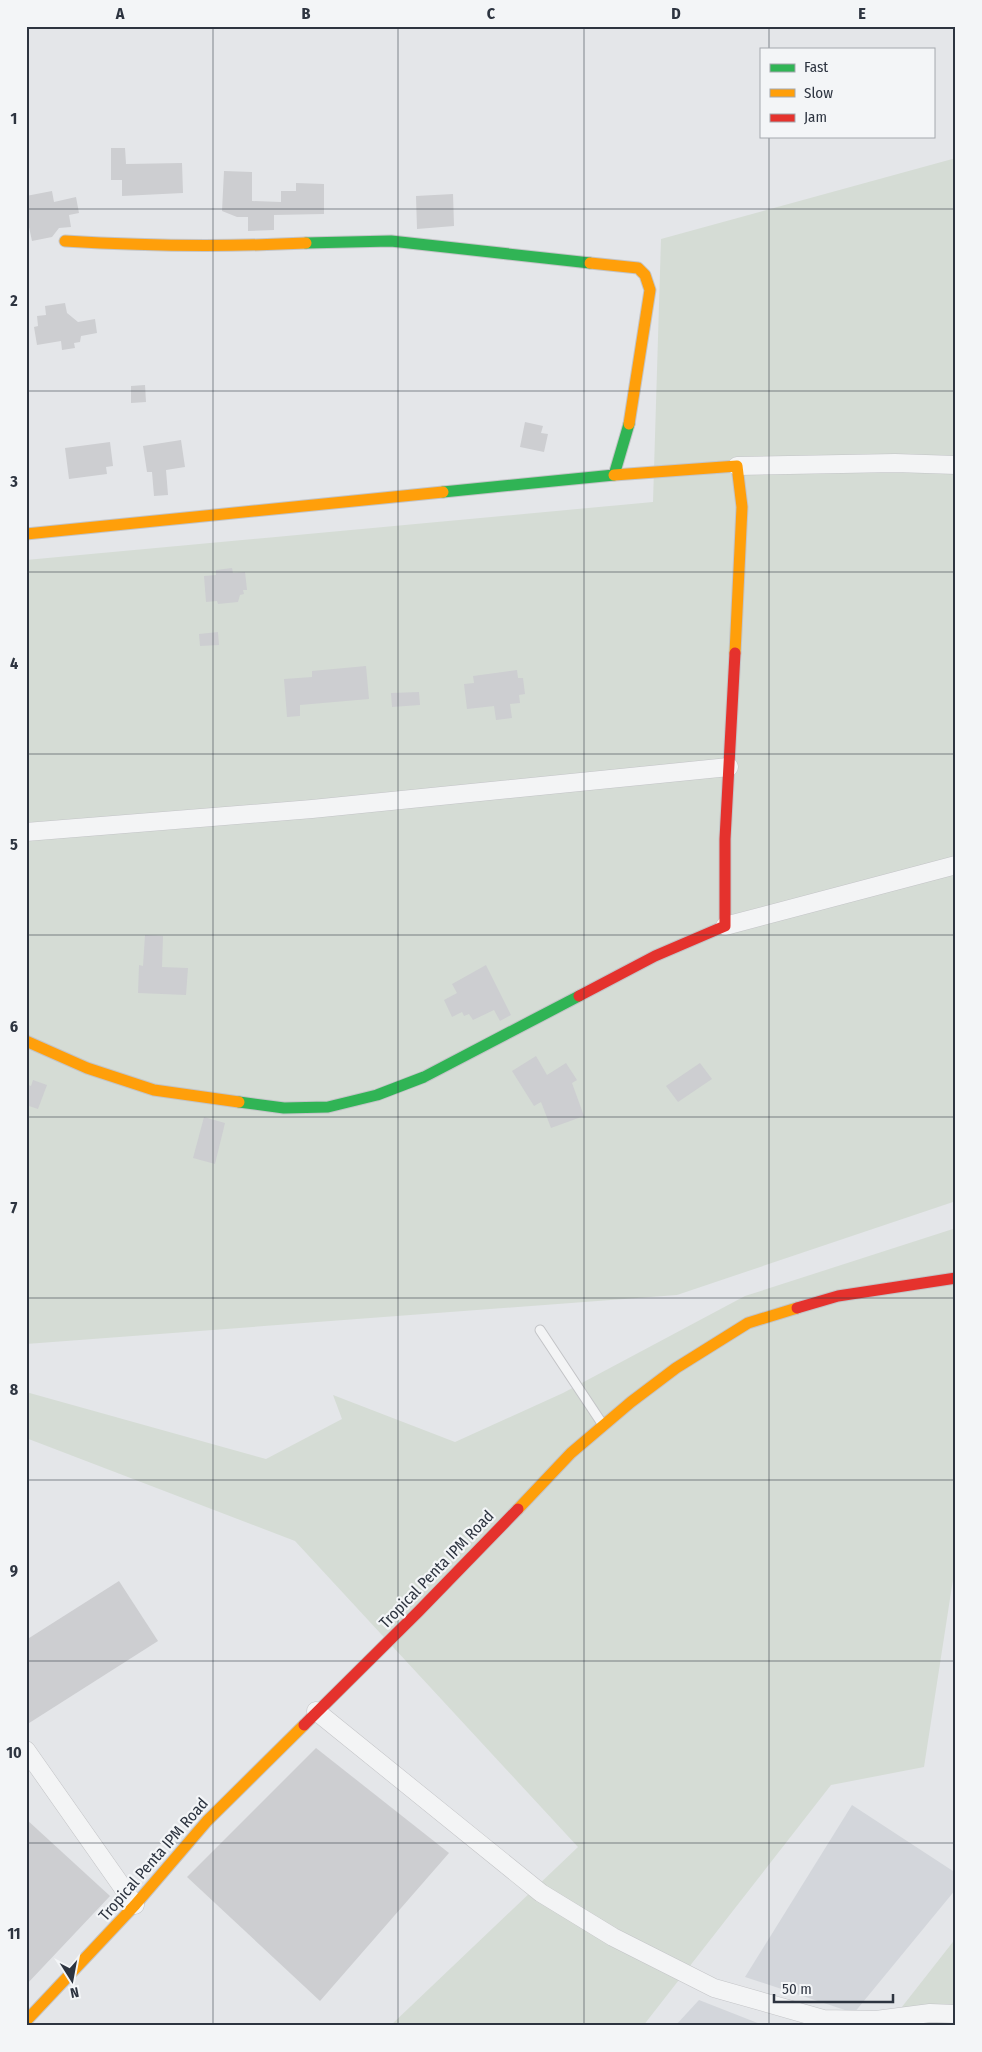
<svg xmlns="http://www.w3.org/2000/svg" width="982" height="2052" viewBox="0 0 982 2052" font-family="'Fira Sans Condensed',sans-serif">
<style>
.built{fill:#d3d6db}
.green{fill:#d5dcd5}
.building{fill:#cdced1}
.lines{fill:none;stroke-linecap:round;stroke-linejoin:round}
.lane-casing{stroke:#c3c4c7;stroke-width:11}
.street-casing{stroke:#c3c4c7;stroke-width:19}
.fast-casing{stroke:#c3c4c7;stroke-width:13}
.slow-casing{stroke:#c3c4c7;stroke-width:13}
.jam-casing{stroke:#c3c4c7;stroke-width:13}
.lane{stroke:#f3f4f5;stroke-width:9}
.street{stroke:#f3f4f5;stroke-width:18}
.fast{stroke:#30b455;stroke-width:11}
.slow{stroke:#ff9f0a;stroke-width:11}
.jam{stroke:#e5322d;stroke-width:11}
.grid{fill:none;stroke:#2d3440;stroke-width:1;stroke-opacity:0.55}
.labels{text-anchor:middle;stroke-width:4.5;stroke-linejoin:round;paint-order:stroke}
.street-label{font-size:16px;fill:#2d3440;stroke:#f3f5f7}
.neatline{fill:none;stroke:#2d3440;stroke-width:2}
.grid-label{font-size:16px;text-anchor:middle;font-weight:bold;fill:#2d3440}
</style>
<rect width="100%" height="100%" fill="#e4e6e9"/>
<!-- built -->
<g class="built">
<path d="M852 1805 956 1873V1889L854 2013 745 1977Z"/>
<path d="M699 2000 765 2026H675Z"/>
</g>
<!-- green -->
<g class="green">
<path d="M956 158V1201L677 1295 26 1344V560L653 502 661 239Z"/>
<path d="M956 1228V1560L924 1767 831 1785 643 2026H390L578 1847 295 1541 26 1438V1392L266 1459 342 1419 333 1395 455 1442 563 1393 745 1296Z"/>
<path d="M956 1938V2026H887Z"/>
</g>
<!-- building -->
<g class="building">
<path d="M111 148H125L126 164 182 163 183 193 122 196V180H111Z"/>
<path d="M224 171 252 172V201L281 202V191H296V183L324 184V214L274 215V230L248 231V217H237L222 211Z"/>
<path d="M52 191 54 202 76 197 79 213 69 215 71 227 59 228 52 237 32 241 26 213V196Z"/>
<path d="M453 194 454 226 417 229 416 196Z"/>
<path d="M65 303 67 313 78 322 95 319 97 333 81 336 80 342 74 343 75 348 62 350 61 341 37 345 34 327 38 326 37 316 46 315 45 306Z"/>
<path d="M145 385 146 402 131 403V386Z"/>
<path d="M525 422 543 426 541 433 548 434 544 452 520 447Z"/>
<path d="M181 440 185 467 166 470 168 495 154 496 152 472H147L143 446Z"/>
<path d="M110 442 113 466 106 467 107 474 69 479 65 448Z"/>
<path d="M232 568 233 573 245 572 247 590H243L244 594 240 595 238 602 218 604 217 601 206 602 204 576 216 575V570Z"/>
<path d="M218 632 219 645 200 646 199 634Z"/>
<path d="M366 666 369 699 300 705V716L287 717 284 679 312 677V671Z"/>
<path d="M517 670 518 678H523L525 694 519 695 520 703 510 704 512 718 496 720 494 706 467 709 464 684 474 683 473 676Z"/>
<path d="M419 692 420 705 392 707 391 693Z"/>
<path d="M145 935 163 936 162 967 188 968 186 995 138 993 139 965 143 966Z"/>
<path d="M486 965 511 1015 500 1021 494 1010 473 1020 469 1014 464 1016 462 1012 452 1017 444 1000 457 993 452 984Z"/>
<path d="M536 1056 547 1075 566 1063 577 1080 572 1083 584 1116 551 1128 541 1102 534 1106 512 1071Z"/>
<path d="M700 1063 712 1079 678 1102 666 1086Z"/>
<path d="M33 1080 47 1085 38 1109 26 1105V1084L31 1086Z"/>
<path d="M204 1117 225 1123 215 1164 193 1158Z"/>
<path d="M119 1581 158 1641 26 1725V1640Z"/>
<path d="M316 1748 449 1853 320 2001 187 1877Z"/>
<path d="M26 1819 110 1896 26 1985Z"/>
</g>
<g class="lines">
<defs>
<path id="lane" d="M540 1330 603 1425"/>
<g id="street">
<path d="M737 466 895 463 956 465"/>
<path d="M26 832 312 809 729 767"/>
<path d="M725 926 956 865"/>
<path d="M316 1711 541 1893 613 1937 714 1988 823 2019 876 2020 930 2013 956 2014"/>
<path d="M26 1750 135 1905"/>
</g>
<g id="fast">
<path d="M306 243 391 241 590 263"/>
<path d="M443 492 614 475 629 424"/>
<path d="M239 1102 284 1108 328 1107 377 1095 424 1077 579 996"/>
</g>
<g id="slow">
<path d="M65 241C146 246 225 247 306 243"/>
<path d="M590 263 638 268 645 275 650 290 629 424"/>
<path d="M614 475 737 466 742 507 735 653"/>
<path d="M26 534 443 492"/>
<path d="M26 1041 87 1068 154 1090 239 1102"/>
<path d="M518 1509 571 1453 631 1402 676 1368 748 1323 797 1308"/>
<path d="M26 2021 135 1905 207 1821 304 1725"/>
</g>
<g id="jam">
<path d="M579 996 655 956 725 926V839L735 653"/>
<path d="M797 1308 838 1296 956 1278"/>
<path d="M304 1725 419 1611 518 1509"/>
</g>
</defs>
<!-- lane casing -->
<use href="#lane" class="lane-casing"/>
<!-- street casing -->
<use href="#street" class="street-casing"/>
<!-- fast casing -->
<use href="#fast" class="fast-casing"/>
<!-- slow casing -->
<use href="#slow" class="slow-casing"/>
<!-- jam casing -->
<use href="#jam" class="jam-casing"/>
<!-- lane -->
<use href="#lane" class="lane"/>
<!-- street -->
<use href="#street" class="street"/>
<!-- fast -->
<use href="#fast" class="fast"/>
<!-- slow -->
<use href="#slow" class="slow"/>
<!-- jam -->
<use href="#jam" class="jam"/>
</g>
<!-- grid -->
<path class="grid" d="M213 26V2026M398 26V2026M584 26V2026M769 26V49M769 136V2026M26 209H956M26 391H956M26 572H956M26 754H956M26 935H956M26 1117H956M26 1298H956M26 1480H956M26 1661H956M26 1843H956"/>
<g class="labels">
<!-- street labels -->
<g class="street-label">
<text transform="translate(436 1569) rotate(-46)" y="6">Tropical Penta IPM Road</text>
<text transform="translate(153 1859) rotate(-49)" y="6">Tropical Penta IPM Road</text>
</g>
</g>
<!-- border -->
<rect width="982" height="2052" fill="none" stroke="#f3f5f7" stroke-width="55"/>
<!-- legend -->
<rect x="760" y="48" width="175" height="90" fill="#f3f5f7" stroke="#a4a8ae"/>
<rect x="770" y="64" width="25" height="8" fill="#30b455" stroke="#a4a8ae"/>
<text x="804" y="72" font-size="15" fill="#2d3440">Fast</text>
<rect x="770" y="89" width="25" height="8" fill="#ff9f0a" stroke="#a4a8ae"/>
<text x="804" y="98" font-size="15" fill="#2d3440">Slow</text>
<rect x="770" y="114" width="25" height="8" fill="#e5322d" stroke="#a4a8ae"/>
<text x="804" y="122" font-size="15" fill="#2d3440">Jam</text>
<!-- north arrow -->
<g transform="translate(72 1980) rotate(169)" stroke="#f3f5f7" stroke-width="4" paint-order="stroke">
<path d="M0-4L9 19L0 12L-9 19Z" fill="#2d3440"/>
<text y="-8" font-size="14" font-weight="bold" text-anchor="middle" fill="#2d3440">N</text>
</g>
<!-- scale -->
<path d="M774 1994v8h119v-8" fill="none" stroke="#2d3440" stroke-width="2.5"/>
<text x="782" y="1994" font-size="15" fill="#2d3440" stroke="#f3f5f7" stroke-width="4" paint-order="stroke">50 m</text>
<rect x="28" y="28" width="926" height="1996" class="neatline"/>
<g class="grid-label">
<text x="120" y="19">A</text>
<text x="306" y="19">B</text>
<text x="491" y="19">C</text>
<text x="676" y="19">D</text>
<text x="862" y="19">E</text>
<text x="14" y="124">1</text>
<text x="14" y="306">2</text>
<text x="14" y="487">3</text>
<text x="14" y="669">4</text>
<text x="14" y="850">5</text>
<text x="14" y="1032">6</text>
<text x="14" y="1213">7</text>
<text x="14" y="1395">8</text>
<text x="14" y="1576">9</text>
<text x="14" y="1758">10</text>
<text x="14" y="1939">11</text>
</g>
</svg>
